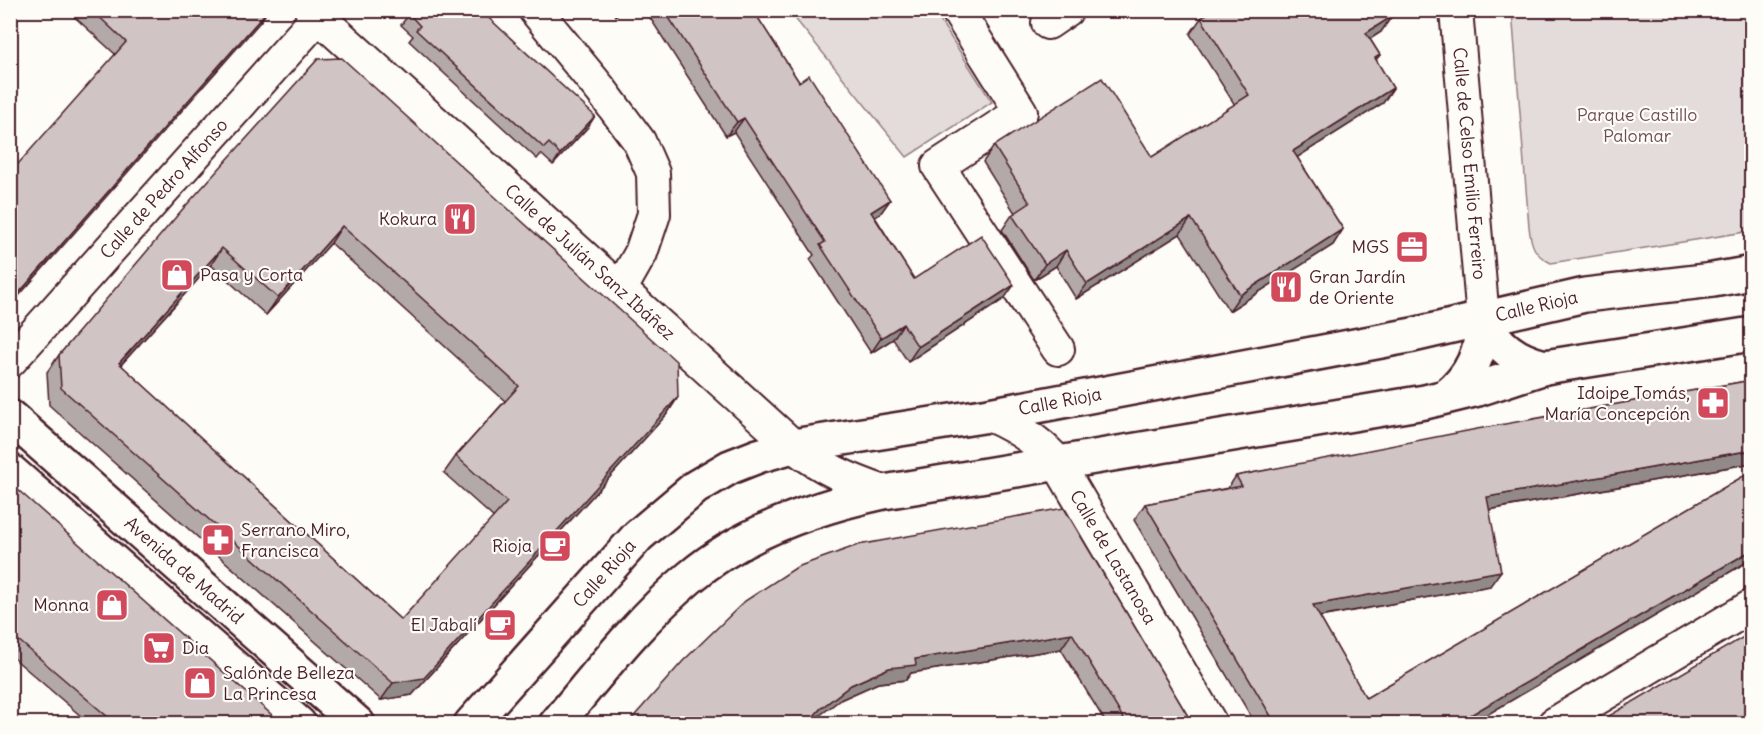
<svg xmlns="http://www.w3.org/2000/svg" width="1762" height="734" viewBox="0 0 1762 734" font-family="Delius,sans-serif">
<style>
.green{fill:#e3dcda;stroke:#967e82;stroke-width:1.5}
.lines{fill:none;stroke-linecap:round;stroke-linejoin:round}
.street-casing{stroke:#4a1f2b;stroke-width:36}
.secondary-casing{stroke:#4a1f2b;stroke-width:38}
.primary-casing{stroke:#4a1f2b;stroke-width:38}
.street{stroke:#fdfcf7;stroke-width:32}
.secondary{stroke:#fdfcf7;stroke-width:33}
.primary{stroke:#fdfcf7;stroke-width:33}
.wall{fill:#b3a9a9;stroke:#4a1f2b;stroke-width:1.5;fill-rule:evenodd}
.shaded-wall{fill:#928a89;stroke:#4a1f2b;stroke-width:1.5}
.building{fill:#d0c5c4;stroke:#4a1f2b;stroke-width:1.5;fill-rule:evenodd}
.labels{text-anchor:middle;stroke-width:4.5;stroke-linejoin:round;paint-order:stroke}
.park-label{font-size:18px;fill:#704e57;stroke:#fdfcf7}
.street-label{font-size:18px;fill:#4a1f2b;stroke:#fdfcf7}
.poi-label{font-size:18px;fill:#4a1f2b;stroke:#fdfcf7;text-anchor:end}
</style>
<rect width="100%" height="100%" fill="#fdfcf7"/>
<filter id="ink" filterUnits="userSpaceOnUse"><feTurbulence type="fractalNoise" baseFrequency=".0167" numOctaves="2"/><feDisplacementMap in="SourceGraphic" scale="12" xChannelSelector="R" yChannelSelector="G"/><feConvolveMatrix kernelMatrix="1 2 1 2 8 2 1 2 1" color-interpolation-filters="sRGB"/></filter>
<g filter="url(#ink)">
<!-- green -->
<g class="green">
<path d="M789 11H934L992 102 907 157Z"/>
<path d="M1512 11H1751V231L1551 263C1534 255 1531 245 1529 227Z"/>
</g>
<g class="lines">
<defs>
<g id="street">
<path id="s1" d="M311 10 793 446C824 469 847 479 884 492"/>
<path d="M535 10 601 90 639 141 653 173 654 214 641 253 620 290"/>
<path d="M957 10 1021 112 938 166 1058 349"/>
<path id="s2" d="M1456 10 1483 319"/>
<path d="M1048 23 1067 10"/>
<path id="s3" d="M10 361 318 17"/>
<path id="s4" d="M989 415C1015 426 1038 440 1057 462L1211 724"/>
<path d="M1554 724 1752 606"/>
</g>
<g id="secondary">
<path d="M1483 319C1497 346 1515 360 1545 367"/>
<path d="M1447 396C1472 376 1482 351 1483 319"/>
<path id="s5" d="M471 724 638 536 696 487 730 467 758 456 793 446 989 415 1413 335 1585 295 1713 280 1752 273"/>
<path d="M556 724C598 674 639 620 689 578 743 532 815 507 884 492L1425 402 1478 389 1545 367 1752 334"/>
</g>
<g id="primary">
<path id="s6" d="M10 417 358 724"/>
<path d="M10 471 299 724"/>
</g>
</defs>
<!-- street casing -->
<use href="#street" class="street-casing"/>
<!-- secondary casing -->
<use href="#secondary" class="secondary-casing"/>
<!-- primary casing -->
<use href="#primary" class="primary-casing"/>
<!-- street -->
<use href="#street" class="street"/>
<!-- secondary -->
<use href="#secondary" class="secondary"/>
<!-- primary -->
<use href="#primary" class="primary"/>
</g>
<!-- wall -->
<g class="wall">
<path d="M67 10H268L260 22 115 54Z"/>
<path d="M612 10H624L615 16Z"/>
<path d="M645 10H753L799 82 890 200 880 214 875 217 914 279 1004 299 908 362 893 339 871 353 810 259 814 255 734 132 726 136Z"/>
<path d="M409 14 588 127 553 165 541 154 537 159 409 41 413 36 401 25Z"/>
<path d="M1391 17 1381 32 1370 39 1380 55 1376 60 1393 88 1383 103 1297 157 1343 229 1333 245 1229 311 1180 234 1076 299 1056 266 1034 280 1002 230 1012 215 1015 213 983 162 994 146 1152 157 1235 105 1190 34 1201 18Z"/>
<path d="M318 59 678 397 667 414 412 695 381 700 49 405 47 372 59 355ZM331 243 505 401 456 456 444 473 494 518 401 620 121 365 211 265 266 315Z"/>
<path d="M1752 380V463L1489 510 1490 586 1320 617 1366 698 1752 471V559L1473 723H1255L1134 520 1145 504 1228 488 1236 476Z"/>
<path d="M10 495 281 723H89L10 655Z"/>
<path d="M1064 508 1192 723H1106L1061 649 911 673 906 680 878 683 840 700Z"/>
</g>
<!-- shaded-wall -->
<g class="shaded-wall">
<path d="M268 10 260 22 10 306V303Z"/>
<path d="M619 10H624L615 16Z"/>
<path d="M1391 17 1381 32 1355 48 1366 33Z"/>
<path d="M1393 88 1383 103 1282 167 1293 151Z"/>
<path d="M595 116 588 127 553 165 560 154Z"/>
<path d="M744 118 734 132 726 136 737 122Z"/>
<path d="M890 200 880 214 861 226 871 212Z"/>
<path d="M1191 218 1180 234 1076 299 1087 284Z"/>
<path d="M342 226 331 243 266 315 278 298Z"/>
<path d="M1343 229 1333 245 1229 311 1240 295Z"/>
<path d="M222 248 211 265 107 380 119 363Z"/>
<path d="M1066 250 1056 266 1034 280 1045 264Z"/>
<path d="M1014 285 1004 299 908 362 918 347Z"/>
<path d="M903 324 893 339 871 353 881 338Z"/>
<path d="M678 397 667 414 412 695 381 700 393 683Z"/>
<path d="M1752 450V463L1476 512 1487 497Z"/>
<path d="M1752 550V559L1473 723H1457Z"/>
<path d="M1501 571 1490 586 1302 620 1313 605Z"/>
<path d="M1072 633 1061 649 911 673 906 680 878 683 840 700 810 723H808L820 709 851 685 889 668 915 659Z"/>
</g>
<!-- building -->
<g class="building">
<path d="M92 10H268L10 303V173L126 42Z"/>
<path d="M412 10H480L595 116 560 154 549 143 544 148 416 30 420 26 409 14Z"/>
<path d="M664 10H753L799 82 809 75 890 200 871 212 914 279 981 235 1014 285 918 347 903 324 881 338 820 245 825 242 744 118 737 122Z"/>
<path d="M1213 10H1388L1391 17 1366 33 1380 55 1375 58 1393 88 1293 151 1343 229 1240 295 1191 218 1087 284 1066 250 1045 264 1012 215 1030 203 994 146 1102 78 1152 157 1249 95 1201 18Z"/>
<path d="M342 58 677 362 678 397 424 678 393 683 61 388 59 355 181 211 318 59ZM342 226 519 386 456 456 507 502 401 620 119 363 222 248 278 298Z"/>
<path d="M1752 380V450L1487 497 1501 571 1313 605 1366 698 1752 471V550L1457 723H1275L1145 504 1242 486 1236 476 1477 429Z"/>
<path d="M17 489 281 723H115L10 633V495Z"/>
<path d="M1064 508 1192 723H1126L1072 633 915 659 916 665 889 668 851 685 820 709 808 723H628L683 661 745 601 797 567 858 545Z"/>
<path d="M1752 632V723H1597Z"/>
</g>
</g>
<!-- icons -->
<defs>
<symbol id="restaurant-square" viewBox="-11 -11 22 22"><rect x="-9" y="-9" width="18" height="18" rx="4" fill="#d1495b" stroke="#fdfcf7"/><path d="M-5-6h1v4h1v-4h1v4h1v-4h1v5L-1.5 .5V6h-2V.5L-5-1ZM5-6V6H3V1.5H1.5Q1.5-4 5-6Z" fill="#fff"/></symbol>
<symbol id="office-square" viewBox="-11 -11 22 22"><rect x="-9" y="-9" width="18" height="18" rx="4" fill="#d1495b" stroke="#fdfcf7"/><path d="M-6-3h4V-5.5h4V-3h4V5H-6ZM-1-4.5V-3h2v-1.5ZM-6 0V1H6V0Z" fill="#fff"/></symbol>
<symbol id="shop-square" viewBox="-11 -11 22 22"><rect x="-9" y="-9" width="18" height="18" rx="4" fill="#d1495b" stroke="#fdfcf7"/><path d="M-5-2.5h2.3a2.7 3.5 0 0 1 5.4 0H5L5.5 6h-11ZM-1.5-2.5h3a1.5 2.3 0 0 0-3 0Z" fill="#fff"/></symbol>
<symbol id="pharmacy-square" viewBox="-11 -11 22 22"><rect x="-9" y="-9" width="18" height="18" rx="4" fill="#d1495b" stroke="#fdfcf7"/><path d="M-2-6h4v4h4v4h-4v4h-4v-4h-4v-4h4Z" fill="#fff"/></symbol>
<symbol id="cafe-square" viewBox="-11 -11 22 22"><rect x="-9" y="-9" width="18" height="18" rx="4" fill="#d1495b" stroke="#fdfcf7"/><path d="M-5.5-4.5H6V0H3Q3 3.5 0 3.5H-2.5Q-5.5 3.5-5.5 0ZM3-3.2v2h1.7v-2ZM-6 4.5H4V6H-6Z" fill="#fff"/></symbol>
<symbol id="supermarket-square" viewBox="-11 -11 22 22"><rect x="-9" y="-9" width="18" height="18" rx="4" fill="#d1495b" stroke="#fdfcf7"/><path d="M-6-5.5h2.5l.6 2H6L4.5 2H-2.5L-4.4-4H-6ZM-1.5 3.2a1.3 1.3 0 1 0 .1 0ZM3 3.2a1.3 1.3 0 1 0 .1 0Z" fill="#fff"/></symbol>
</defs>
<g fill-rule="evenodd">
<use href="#restaurant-square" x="441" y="200" width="38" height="38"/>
<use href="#office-square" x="1393" y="228" width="38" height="38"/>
<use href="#shop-square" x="158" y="256" width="38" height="38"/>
<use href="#restaurant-square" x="1267" y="268" width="38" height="38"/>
<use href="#pharmacy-square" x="1694" y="384" width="38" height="38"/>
<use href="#pharmacy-square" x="199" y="521" width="38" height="38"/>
<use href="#cafe-square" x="536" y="527" width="38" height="38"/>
<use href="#shop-square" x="93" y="586" width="38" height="38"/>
<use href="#cafe-square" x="481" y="606" width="38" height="38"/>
<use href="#supermarket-square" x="140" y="629" width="38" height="38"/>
<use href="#shop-square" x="181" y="664" width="38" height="38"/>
</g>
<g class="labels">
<!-- park labels -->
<g class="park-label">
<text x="1637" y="121">Parque Castillo<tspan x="1637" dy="21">Palomar</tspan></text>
</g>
<!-- street labels -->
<g class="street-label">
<text dy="6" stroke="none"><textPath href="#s2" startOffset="154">Calle de Celso Emilio Ferreiro</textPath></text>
<text dy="6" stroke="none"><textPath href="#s3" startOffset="231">Calle de Pedro Alfonso</textPath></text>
<text dy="6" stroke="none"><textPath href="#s1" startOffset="376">Calle de Julián Sanz Ibáñez</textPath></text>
<text dy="6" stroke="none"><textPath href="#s5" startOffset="1190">Calle Rioja</textPath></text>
<text dy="6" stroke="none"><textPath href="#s5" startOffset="704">Calle Rioja</textPath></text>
<text dy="6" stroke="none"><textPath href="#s4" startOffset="194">Calle de Lastanosa</textPath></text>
<text dy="6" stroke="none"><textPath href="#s6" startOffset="232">Avenida de Madrid</textPath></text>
<text dy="6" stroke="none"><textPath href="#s5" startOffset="201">Calle Rioja</textPath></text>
</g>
<!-- poi labels -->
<g class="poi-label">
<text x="437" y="225">Kokura</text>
<text x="1389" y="253">MGS</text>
<text x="200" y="281" text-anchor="start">Pasa y Corta</text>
<text x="1309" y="283" text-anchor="start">Gran Jardín<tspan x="1309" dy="21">de Oriente</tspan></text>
<text x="1690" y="399">Idoipe Tomás,<tspan x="1690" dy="21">María Concepción</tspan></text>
<text x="241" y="536" text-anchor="start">Serrano Miro,<tspan x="241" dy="21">Francisca</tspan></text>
<text x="532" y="552">Rioja</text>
<text x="89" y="611">Monna</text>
<text x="477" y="631">El Jabalí</text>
<text x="182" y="654" text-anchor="start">Dia</text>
<text x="223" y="679" text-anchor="start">Salón de Belleza<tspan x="223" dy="21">La Princesa</tspan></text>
</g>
</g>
<!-- margin -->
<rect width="1762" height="734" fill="none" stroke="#fdfcf7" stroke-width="36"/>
<rect x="18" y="18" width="1726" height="698" fill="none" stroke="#4a1f2b" stroke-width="2" filter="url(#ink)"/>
</svg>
